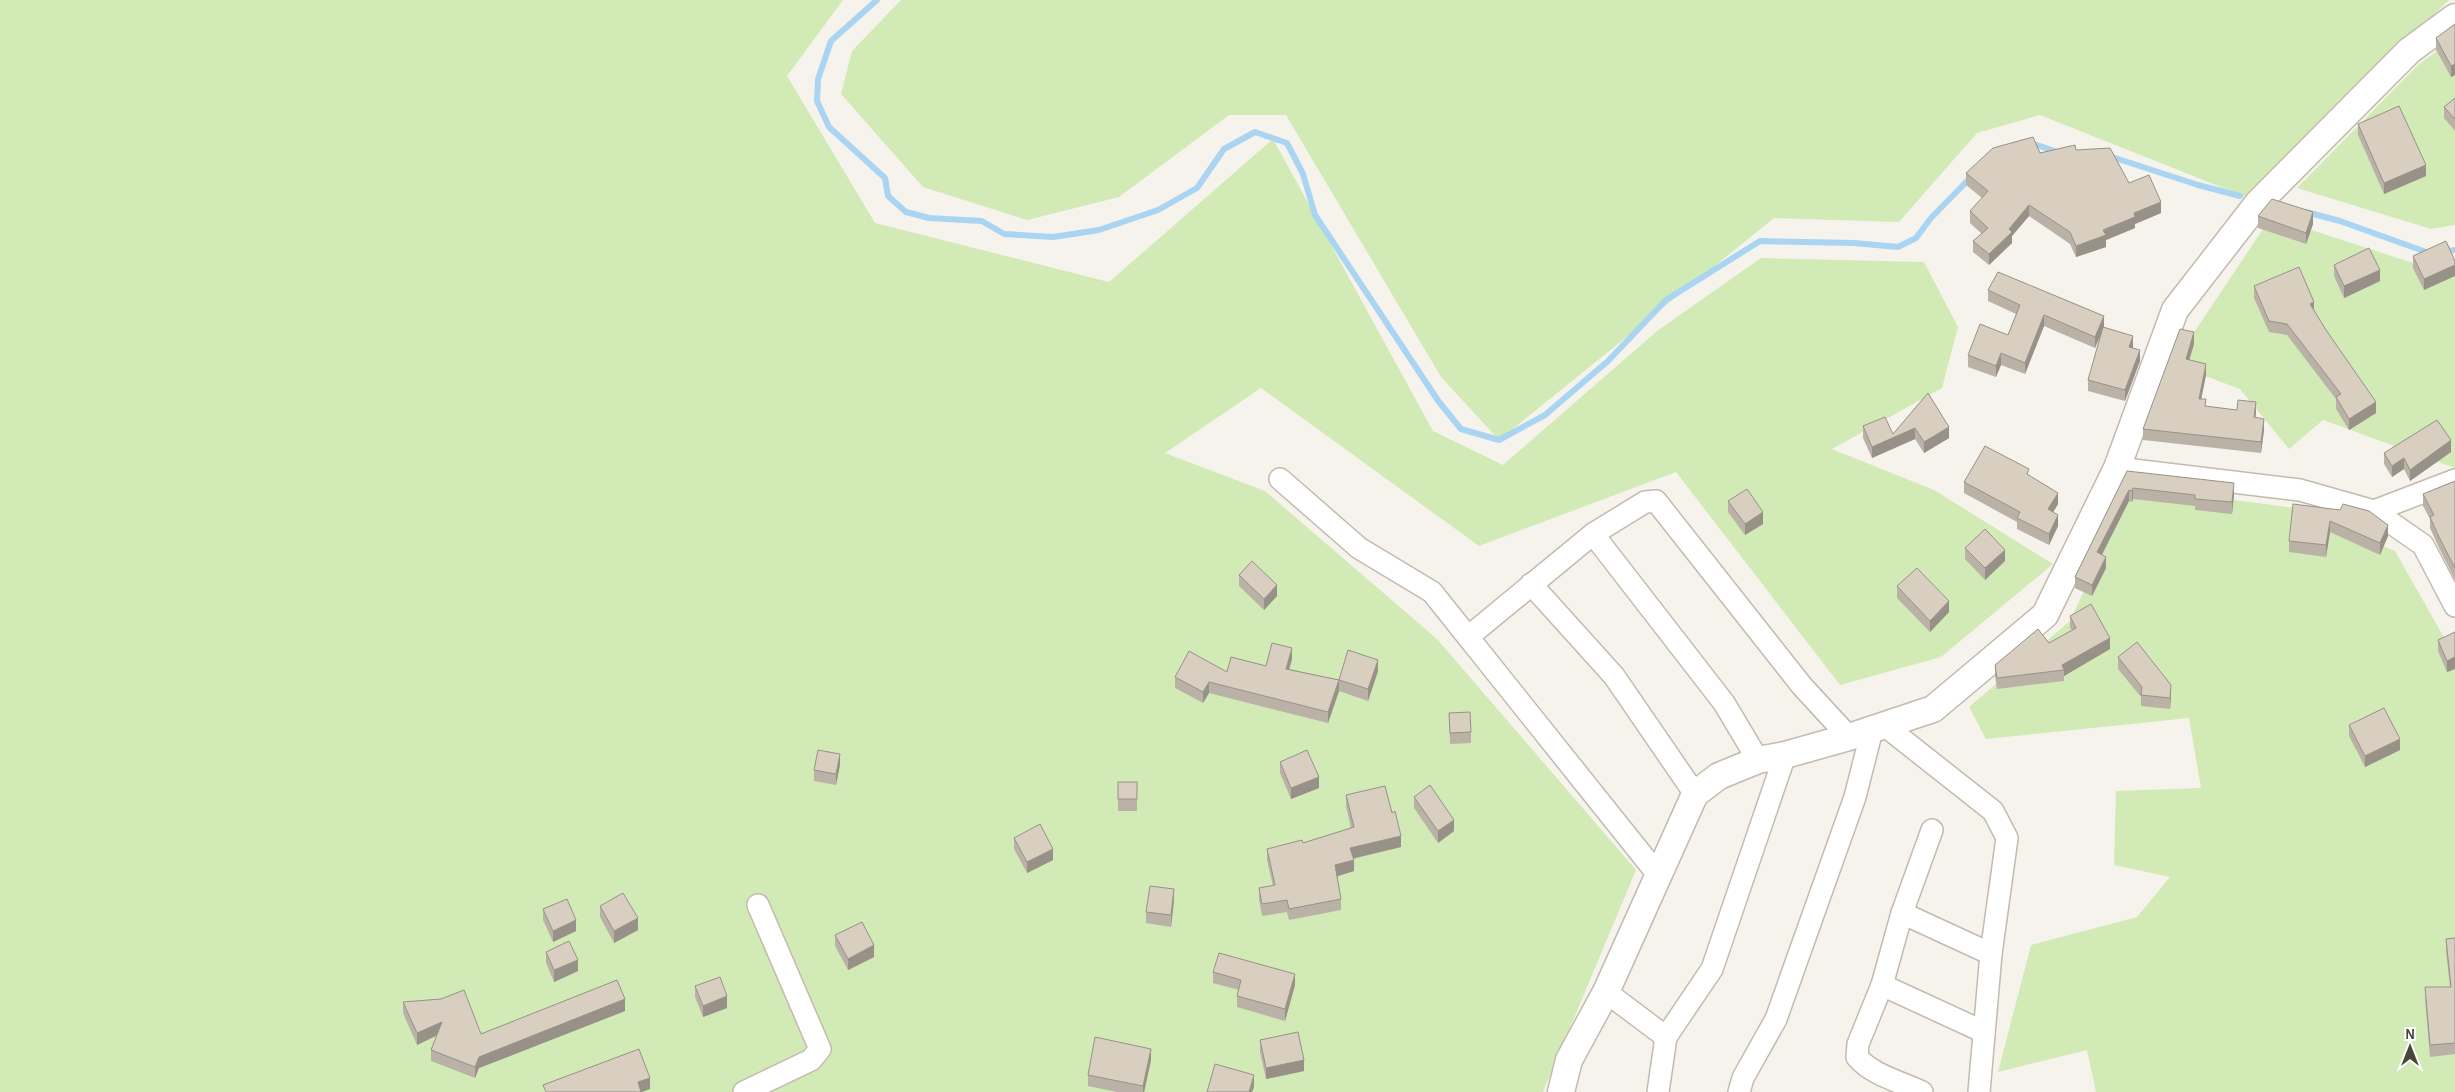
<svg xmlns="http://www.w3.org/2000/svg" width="2455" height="1092" viewBox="0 0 2455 1092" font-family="'Alegreya Sans',sans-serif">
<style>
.green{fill:#d2eab5}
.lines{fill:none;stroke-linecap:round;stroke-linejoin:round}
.stream{stroke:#a9d4f2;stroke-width:6}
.minor-casing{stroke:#c2bbae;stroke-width:24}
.tertiary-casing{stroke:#c2bbae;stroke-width:29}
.minor{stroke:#fff;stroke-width:21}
.tertiary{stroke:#fff;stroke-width:26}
.wall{fill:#bab2a6}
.shaded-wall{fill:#979187}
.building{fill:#d8cfc1;stroke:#979187}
</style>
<rect width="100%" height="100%" fill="#f6f3ec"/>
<!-- green -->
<g class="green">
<path d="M0 0H843L787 76 875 223 1109 282 1273 139 1433 431 1503 465 1657 331 1761 258 1924 262 1958 327 1942 388 1832 449 1934 490 2053 564 1941 657 1840 685 1676 472 1479 546 1261 388 1165 453 1265 491 1437 639 1636 870 1543 1092H0Z"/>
<path d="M901 0H2449L2246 197 2040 115 1977 133 1899 222 1774 218 1499 440 1441 377 1286 115H1229L1119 197 1027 220 923 187 841 94 852 51Z"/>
<path d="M2455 38V225L2431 229 2297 188 2419 64Z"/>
<path d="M2271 217 2447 274 2455 270V468L2323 420 2289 449 2240 389 2173 364Z"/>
<path d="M2132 487 2295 508 2395 551 2455 657V1092H2096L2087 1050 1998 1072 2031 945 2137 917 2170 877 2114 865 2116 791 2201 788 2189 718 1986 739 1969 707 2070 621Z"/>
</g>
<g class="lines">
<!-- stream -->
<g class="stream">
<path d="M877 0 831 41 818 79 817 101 829 127 885 178 888 196 906 212 929 218 982 221 1004 234 1053 237 1099 230 1158 210 1197 188 1224 149 1255 132 1287 143 1303 174 1315 215 1439 402 1461 429 1499 440 1545 415 1608 361 1666 300 1760 241 1854 243 1898 247 1916 238 1931 218 1972 176"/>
<path d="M2029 146 2037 145 2060 153"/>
<path d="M2109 156 2198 185 2240 196"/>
<path d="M2306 212 2340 221 2429 253"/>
<path d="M2441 252 2455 250"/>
</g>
<defs>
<g id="minor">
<path d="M2117 468 2300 490 2374 511 2423 545 2455 606"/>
<path d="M1280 479 1359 548 1432 592 1659 876"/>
<path d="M2374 511 2455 480"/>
<path d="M1593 534 1724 703 1758 760"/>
<path d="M1531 584 1614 676 1695 794"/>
<path d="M1468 637 1593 534 1645 502 1656 501 1802 686 1849 737"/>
<path d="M1884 725 1993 811 2007 838 1991 954 1979 1092"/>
<path d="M1902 913 1991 954"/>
<path d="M1882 985 1984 1032"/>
<path d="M1606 992 1666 1037"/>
<path d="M744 1092 811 1060 820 1049 758 905"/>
<path d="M1658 1092 1666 1037 1712 969 1785 755"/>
<path d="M1739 1092 1743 1078 1776 1019 1855 797 1872 730"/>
<path d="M1922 1092C1901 1082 1872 1075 1857 1057L1858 1044 1882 985 1902 913 1932 830"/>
</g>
<path id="tertiary" d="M1561 1092 1569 1060 1606 992 1695 794 1719 776 1758 760 1785 755 1849 737 1933 709 2045 615 2117 468 2175 310 2258 203 2409 51 2455 17"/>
</defs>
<!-- minor casing -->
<use href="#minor" class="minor-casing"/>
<!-- tertiary casing -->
<use href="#tertiary" class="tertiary-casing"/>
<!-- minor -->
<use href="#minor" class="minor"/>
<!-- tertiary -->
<use href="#tertiary" class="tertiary"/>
</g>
<!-- wall -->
<g class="wall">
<path d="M2455 24V75L2451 77 2436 50V38Z"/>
<path d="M2455 98V131L2444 118V107Z"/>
<path d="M2358 124 2426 176 2384 194 2358 135Z"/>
<path d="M2076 150 2129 183 2161 213 2135 224V228L2106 240V247L2076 257 2070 244 2029 216 2012 236V243L1989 265 1973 252V241L1982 234 1970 223V211L1982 198 1966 185V173L2040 153Z"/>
<path d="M2258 216 2313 224 2306 244 2258 228Z"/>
<path d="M2413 256 2455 261 2424 290 2413 268Z"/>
<path d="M2334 265 2380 281 2344 298 2334 276Z"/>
<path d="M2254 286 2314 310 2376 413 2349 430 2336 409V399L2287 335 2269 332 2254 298Z"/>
<path d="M1988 290 2104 327 2133 347 2132 348 2140 361 2125 401 2088 391V380L2103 330 2095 348 2044 326 2025 374 2001 365 1996 377 1968 367V355L2008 335 2016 314 1988 301Z"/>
<path d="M2194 344 2189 360 2206 375 2201 399 2206 406 2256 413 2255 417 2264 430 2261 453 2143 440V429Z"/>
<path d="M1928 393 1949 438 1924 453 1915 439 1872 458 1863 438V426L1893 434Z"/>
<path d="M2451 452 2410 481 2404 469 2392 477 2384 464V453Z"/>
<path d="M2127 471 2234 495 2232 514 2195 510V506L2133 499 2132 502 2129 501 2102 555 2106 568 2092 596 2075 588V577Z"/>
<path d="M2029 476 2058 504 2053 512 2058 526 2049 545 2017 529V522L1964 493V482Z"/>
<path d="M2455 481V580L2439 548 2430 528V519L2423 506V494Z"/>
<path d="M1728 501 1763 524 1745 535 1728 512Z"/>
<path d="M2340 510 2388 536 2380 555 2330 532 2326 557 2289 552V541Z"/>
<path d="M1965 548 2005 561 1985 580 1965 559Z"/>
<path d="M1239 575 1277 596 1264 610 1239 586Z"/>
<path d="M1897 586 1949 612 1930 632 1897 598Z"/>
<path d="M2070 616 2110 649 2064 676V681L1997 689 1995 676V665L2049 643 2072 630 2070 628Z"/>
<path d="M2455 632V669L2447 672 2438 651V640Z"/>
<path d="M2118 657 2171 696 2170 709 2141 706V697L2118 669Z"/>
<path d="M1292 659 1289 669 1339 680 1378 671 1368 701 1339 691 1328 723 1209 693 1203 703 1175 688V677L1227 672 1266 666Z"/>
<path d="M1449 713 1471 732V743L1450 744Z"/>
<path d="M2349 725 2400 750 2365 767 2349 736Z"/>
<path d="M1280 762 1319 788 1291 799 1280 773Z"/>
<path d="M840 765 836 785 814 781V770Z"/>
<rect x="1118" y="782" width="19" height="29"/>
<path d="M1346 795 1392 813 1401 847 1353 859 1354 871 1337 876 1341 899V910L1289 920 1287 912 1262 916 1259 899V888L1273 886 1267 860V849L1303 843 1351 828 1346 806Z"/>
<path d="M1414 797 1454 831 1438 843 1414 808Z"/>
<path d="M1014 838 1053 860 1027 873 1014 849Z"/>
<path d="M1174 900 1171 927 1146 923V912Z"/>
<path d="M600 906 638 930 614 943 600 917Z"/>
<path d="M543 909 576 931 553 942 543 920Z"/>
<path d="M835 935 874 957 848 970 835 946Z"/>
<path d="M2455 938V1054L2430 1057 2425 998V987H2450L2446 951V939Z"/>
<path d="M546 952 578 971 554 982 546 963Z"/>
<path d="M1213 972 1295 985 1285 1021 1237 1007V996L1239 990 1213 983Z"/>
<path d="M695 986 727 1008 703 1017 695 997Z"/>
<path d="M403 1002 481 1034 625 1011 479 1068 475 1078 431 1061V1050L437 1035 417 1045 403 1013Z"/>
<path d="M1260 1040 1304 1071 1266 1079 1260 1052Z"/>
<path d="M1151 1060 1144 1092H1117L1088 1086V1075Z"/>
</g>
<!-- shaded-wall -->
<g class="shaded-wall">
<path d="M2455 64V75L2451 77V66Z"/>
<path d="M2426 165V176L2384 194V183Z"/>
<path d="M2161 202V213L2135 224V228L2106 240V247L2076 257V246L2134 213Z"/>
<path d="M2029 205V216L2012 236V243L1989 265V254Z"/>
<path d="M2313 212V224L2306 244V233Z"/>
<path d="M2455 265V276L2424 290V279Z"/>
<path d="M2380 270V281L2344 298V286Z"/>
<path d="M2314 302V313L2310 304Z"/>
<path d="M2044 315V326L2025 374V363Z"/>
<path d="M2104 316V327L2095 348V337Z"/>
<path d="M2194 332V344L2186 371V359Z"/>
<path d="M2133 336V347L2129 359V347Z"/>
<path d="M2140 350V361L2125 401V390Z"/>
<path d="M2001 353V365L1996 377V366Z"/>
<path d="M2206 364V375L2199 410V399Z"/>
<path d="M2256 402V413L2254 429V417Z"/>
<path d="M2376 402V413L2349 430V419Z"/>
<path d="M2264 419V430L2261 453V442Z"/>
<path d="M1949 427V438L1924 453V442Z"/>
<path d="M1915 428V439L1872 458V447Z"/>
<path d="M2451 440V452L2410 481V470Z"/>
<path d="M2404 458V469L2392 477V466Z"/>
<path d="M2234 483V495L2232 514V502Z"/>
<path d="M2133 488V499L2132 502V491Z"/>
<path d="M2129 490V501L2097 564V552Z"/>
<path d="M2058 493V504L2048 521V509Z"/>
<path d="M1763 512V524L1745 535V524Z"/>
<path d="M2058 515V526L2049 545V534Z"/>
<path d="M2330 521V532L2326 557V545Z"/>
<path d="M2388 525V536L2380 555V543Z"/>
<path d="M2005 550V561L1985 580V568Z"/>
<path d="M2106 557V568L2092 596V585Z"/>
<path d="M1277 585V596L1264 610V599Z"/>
<path d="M1949 601V612L1930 632V621Z"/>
<path d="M2110 638V649L2064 676V670L2062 665Z"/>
<path d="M1292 648V659L1286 680V669Z"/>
<path d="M2455 657V669L2447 672V661Z"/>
<path d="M1378 660V671L1368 701V689Z"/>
<path d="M1339 680V691L1328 723V712Z"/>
<path d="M1209 682V693L1203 703V692Z"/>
<path d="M2171 685V696L2170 709V698Z"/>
<path d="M2400 739V750L2365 767V756Z"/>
<path d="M840 754V765L836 785V774Z"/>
<path d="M1319 777V788L1291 799V788Z"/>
<path d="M1454 820V831L1438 843V831Z"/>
<path d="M1401 836V847L1350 859V848Z"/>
<path d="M1053 849V860L1027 873V862Z"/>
<path d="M1354 860V871L1335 877V865Z"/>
<path d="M1174 889V900L1171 927V915Z"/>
<path d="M638 918V930L614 943V931Z"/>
<path d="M576 920V931L553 942V931Z"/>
<path d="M874 945V957L848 970V959Z"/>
<path d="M578 960V971L554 982V970Z"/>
<path d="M1295 974V985L1285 1021V1009Z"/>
<path d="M727 996V1008L703 1017V1006Z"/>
<path d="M625 999V1011L479 1068 475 1078V1067L479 1057Z"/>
<path d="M442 1022V1033L417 1045V1033Z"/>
<path d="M1151 1049V1060L1144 1092H1143V1086Z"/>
<path d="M1304 1060V1071L1266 1079V1068Z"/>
<path d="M1254 1075V1087L1252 1092H1249Z"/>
<path d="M650 1078V1089L642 1092H638V1082Z"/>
</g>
<!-- building -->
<g class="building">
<path d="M2455 24V64L2451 66 2436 38Z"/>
<path d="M2455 98V119L2444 107Z"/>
<path d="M2399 106 2426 165 2384 183 2358 124Z"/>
<path d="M2033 137 2040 153 2075 145 2076 150 2110 148 2129 183 2149 175 2161 202 2134 213 2135 217 2103 230 2106 235 2076 246 2070 232 2029 205 2009 229 2012 232 1989 254 1973 241 1988 228 1970 211 1988 191 1966 173 1993 148Z"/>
<path d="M2272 199 2313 212 2306 233 2258 216Z"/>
<path d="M2446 241 2455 261V265L2424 279 2413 256Z"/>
<path d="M2369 248 2380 270 2344 286 2334 265Z"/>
<path d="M2299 267 2314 302 2310 304 2326 330 2376 402 2349 419 2336 397 2341 394 2287 324 2269 321 2254 286Z"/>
<path d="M1998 272 2104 316 2095 337 2044 315 2025 363 2001 353 1996 366 1968 355 1980 324 2008 335 2020 305 1988 290Z"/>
<path d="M2103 327 2133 336 2129 347 2140 350 2125 390 2088 380Z"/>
<path d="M2180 329 2194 332 2186 359 2206 364 2199 399H2206L2205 406 2237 410 2238 400 2256 402 2254 417 2264 419 2261 442 2143 429Z"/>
<path d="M1928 393 1949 427 1924 442 1915 428 1872 447 1863 426 1885 417 1893 434Z"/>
<path d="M2437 420 2451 440 2410 470 2404 458 2392 466 2384 453Z"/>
<path d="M1985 446 2029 469 2027 474 2058 493 2048 509 2058 515 2049 534 2017 518 2020 512 1964 482Z"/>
<path d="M2127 471 2234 483 2232 502 2195 499V495L2133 488 2132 491 2129 490 2097 552 2106 557 2092 585 2075 577Z"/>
<path d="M2455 481V568L2439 537 2430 517 2434 515 2423 494Z"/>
<path d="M1747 489 1763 512 1745 524 1728 501Z"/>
<path d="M2293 504 2340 510 2343 504 2369 511 2388 525 2380 543 2330 521 2326 545 2289 541Z"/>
<path d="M1985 529 2005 550 1985 568 1965 548Z"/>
<path d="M1252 561 1277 585 1264 599 1239 575Z"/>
<path d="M1917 568 1949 601 1930 621 1897 586Z"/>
<path d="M2091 604 2110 638 2062 665 2064 670 1997 678 1995 665 2038 629 2049 643 2076 628 2070 616Z"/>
<path d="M2455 632V657L2447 661 2438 640Z"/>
<path d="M2137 642 2171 685 2170 698 2141 695 2142 687 2118 657Z"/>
<path d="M1272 643 1292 648 1286 669 1339 680 1328 712 1209 682 1203 692 1175 677 1189 651 1227 672 1231 657 1266 666Z"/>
<path d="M1348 650 1378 660 1368 689 1339 680Z"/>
<path d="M2384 708 2400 739 2365 756 2349 725Z"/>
<path d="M1470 712 1471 732 1450 733 1449 713Z"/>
<path d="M818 750 840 754 836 774 814 770Z"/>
<path d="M1307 750 1319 777 1291 788 1280 762Z"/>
<rect x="1118" y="782" width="19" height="17"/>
<path d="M1430 785 1454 820 1438 831 1414 797Z"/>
<path d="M1385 786 1392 813 1395 811 1401 836 1350 848 1354 860 1335 865 1341 899 1289 909 1287 900 1262 904 1259 888 1275 885 1267 849 1302 840 1303 843 1354 827 1346 795Z"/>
<path d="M1040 824 1053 849 1027 862 1014 838Z"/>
<path d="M1150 886 1174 889 1171 915 1146 912Z"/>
<path d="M623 893 638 918 614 931 600 906Z"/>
<path d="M567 899 576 920 553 931 543 909Z"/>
<path d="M862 922 874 945 848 959 835 935Z"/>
<path d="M2455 938V1043L2430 1045 2425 987H2451L2446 939Z"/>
<path d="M569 941 578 960 554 970 546 952Z"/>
<path d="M1219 953 1295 974 1285 1009 1237 996 1241 980 1213 972Z"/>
<path d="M720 977 727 996 703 1006 695 986Z"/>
<path d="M617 980 625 999 479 1057 475 1067 431 1050 442 1022 417 1033 403 1002 441 999 464 990 481 1034Z"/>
<path d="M1298 1032 1304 1060 1266 1068 1260 1040Z"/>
<path d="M1095 1037 1151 1049 1143 1086 1088 1075Z"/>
<path d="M639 1049 650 1078 638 1082 641 1092H546L543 1085Z"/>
<path d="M1215 1064 1254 1075 1249 1092H1207Z"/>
</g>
<!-- north arrow -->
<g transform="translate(2410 1047)" stroke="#ffffff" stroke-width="4" paint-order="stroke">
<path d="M0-4L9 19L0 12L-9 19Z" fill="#4b4439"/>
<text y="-8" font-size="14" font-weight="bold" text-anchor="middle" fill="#4b4439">N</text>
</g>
</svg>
